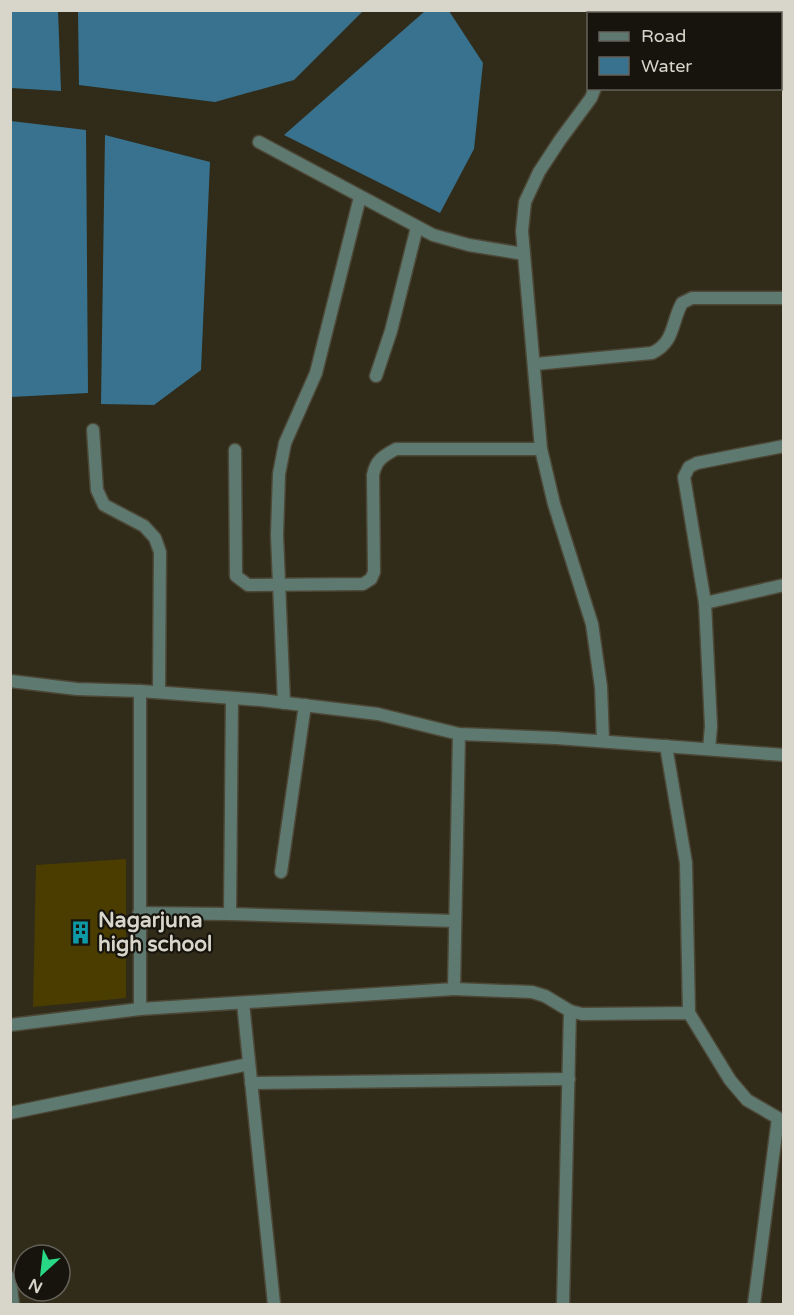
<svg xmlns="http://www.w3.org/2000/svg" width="794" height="1315" viewBox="0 0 794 1315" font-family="'Varela Round',sans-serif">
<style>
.water{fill:#38728f}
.building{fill:#4b3d00}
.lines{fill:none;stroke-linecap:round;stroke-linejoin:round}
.minor-casing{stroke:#4c4736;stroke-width:15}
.minor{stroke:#5e7970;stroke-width:12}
.labels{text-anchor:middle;stroke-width:4.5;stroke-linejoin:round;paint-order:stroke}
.poi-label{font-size:21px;font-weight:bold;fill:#d8d5ca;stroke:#16140d;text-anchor:start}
</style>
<rect width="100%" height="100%" fill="#312c1a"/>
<!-- water -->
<g class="water">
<path d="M10 11H58L61 91 11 88Z"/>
<path d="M78 11V10L363 11 294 80 215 102 79 85Z"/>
<path d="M425 11H449L483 63 474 149 440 213 284 135Z"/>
<path d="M11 121 86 130 88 393 11 397Z"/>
<path d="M105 135 210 162 201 370 154 405 101 404Z"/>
</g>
<!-- building -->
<path class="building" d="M126 859V998L33 1007 36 865Z"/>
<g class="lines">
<defs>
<g id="minor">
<path d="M626 14 627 10"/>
<path d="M595 88 591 98 560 140 539 172 525 202 522 231 541 449 554 504 592 624 601 687 603 741"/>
<path d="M259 142 433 235 469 245 524 254"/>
<path d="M535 364 652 353C675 342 671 323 682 303L692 298H784"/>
<path d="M376 376 391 331 417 227"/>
<path d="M93 430 97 490 104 505 144 526 155 538 160 552 159 692"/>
<path d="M235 450 236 576 248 585 363 584 371 579 374 572 373 475C376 460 383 456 396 449H541"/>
<path d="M705 603 784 585"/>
<path d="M10 681 77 689 140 691 261 700 378 714 459 734 556 738 784 755"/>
<path d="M140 691V1009L454 989 459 734"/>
<path d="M284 703 277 535 279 474 285 443 316 373 360 197"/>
<path d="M666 746 686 863 689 1013"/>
<path d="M709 749 711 726 705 603 684 477 689 467 697 463 784 446"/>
<path d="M281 872 305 705"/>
<path d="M139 913 230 914 455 921"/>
<path d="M230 914 232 698"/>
<path d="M454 989 532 992 545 996 570 1011 563 1304"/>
<path d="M243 1003 274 1304"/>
<path d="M570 1011 582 1014 689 1013 730 1080 747 1100 778 1118 754 1304"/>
<path d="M10 1025 140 1009"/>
<path d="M251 1083 569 1079"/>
<path d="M10 1113 249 1064"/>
<path d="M10 1278 13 1304"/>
</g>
</defs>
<!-- minor casing -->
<use href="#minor" class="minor-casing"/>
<!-- minor -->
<use href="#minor" class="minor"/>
</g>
<!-- icons -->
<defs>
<symbol id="building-bare" viewBox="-9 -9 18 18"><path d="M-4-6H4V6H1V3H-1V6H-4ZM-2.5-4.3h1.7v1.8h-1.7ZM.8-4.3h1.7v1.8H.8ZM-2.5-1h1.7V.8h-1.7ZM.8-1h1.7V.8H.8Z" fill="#0f9aa8" stroke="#16140d" stroke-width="2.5" paint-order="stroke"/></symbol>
</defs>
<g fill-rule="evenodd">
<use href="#building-bare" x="64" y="916" width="33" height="33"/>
</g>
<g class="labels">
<!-- poi labels -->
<g class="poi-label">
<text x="98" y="927">Nagarjuna<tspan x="98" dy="24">high school</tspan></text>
</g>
</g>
<!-- border -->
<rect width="794" height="1315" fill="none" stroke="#d8d5ca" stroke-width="24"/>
<!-- legend -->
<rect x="587" y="12" width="195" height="78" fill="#16140d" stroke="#646159" stroke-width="1.5"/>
<rect x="599" y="32" width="30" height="9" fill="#5e7970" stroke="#646159" stroke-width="1.5"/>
<text x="641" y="42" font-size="18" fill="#d8d5ca">Road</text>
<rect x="599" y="57" width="30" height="18" fill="#38728f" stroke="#646159" stroke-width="1.5"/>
<text x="641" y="72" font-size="18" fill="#d8d5ca">Water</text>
<!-- north arrow -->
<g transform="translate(42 1273) rotate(207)"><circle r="28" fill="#16140d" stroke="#646159" stroke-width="1.5"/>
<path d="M0-4.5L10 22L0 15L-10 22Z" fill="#28d885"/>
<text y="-9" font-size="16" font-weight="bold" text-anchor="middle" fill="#d8d5ca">N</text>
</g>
</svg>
